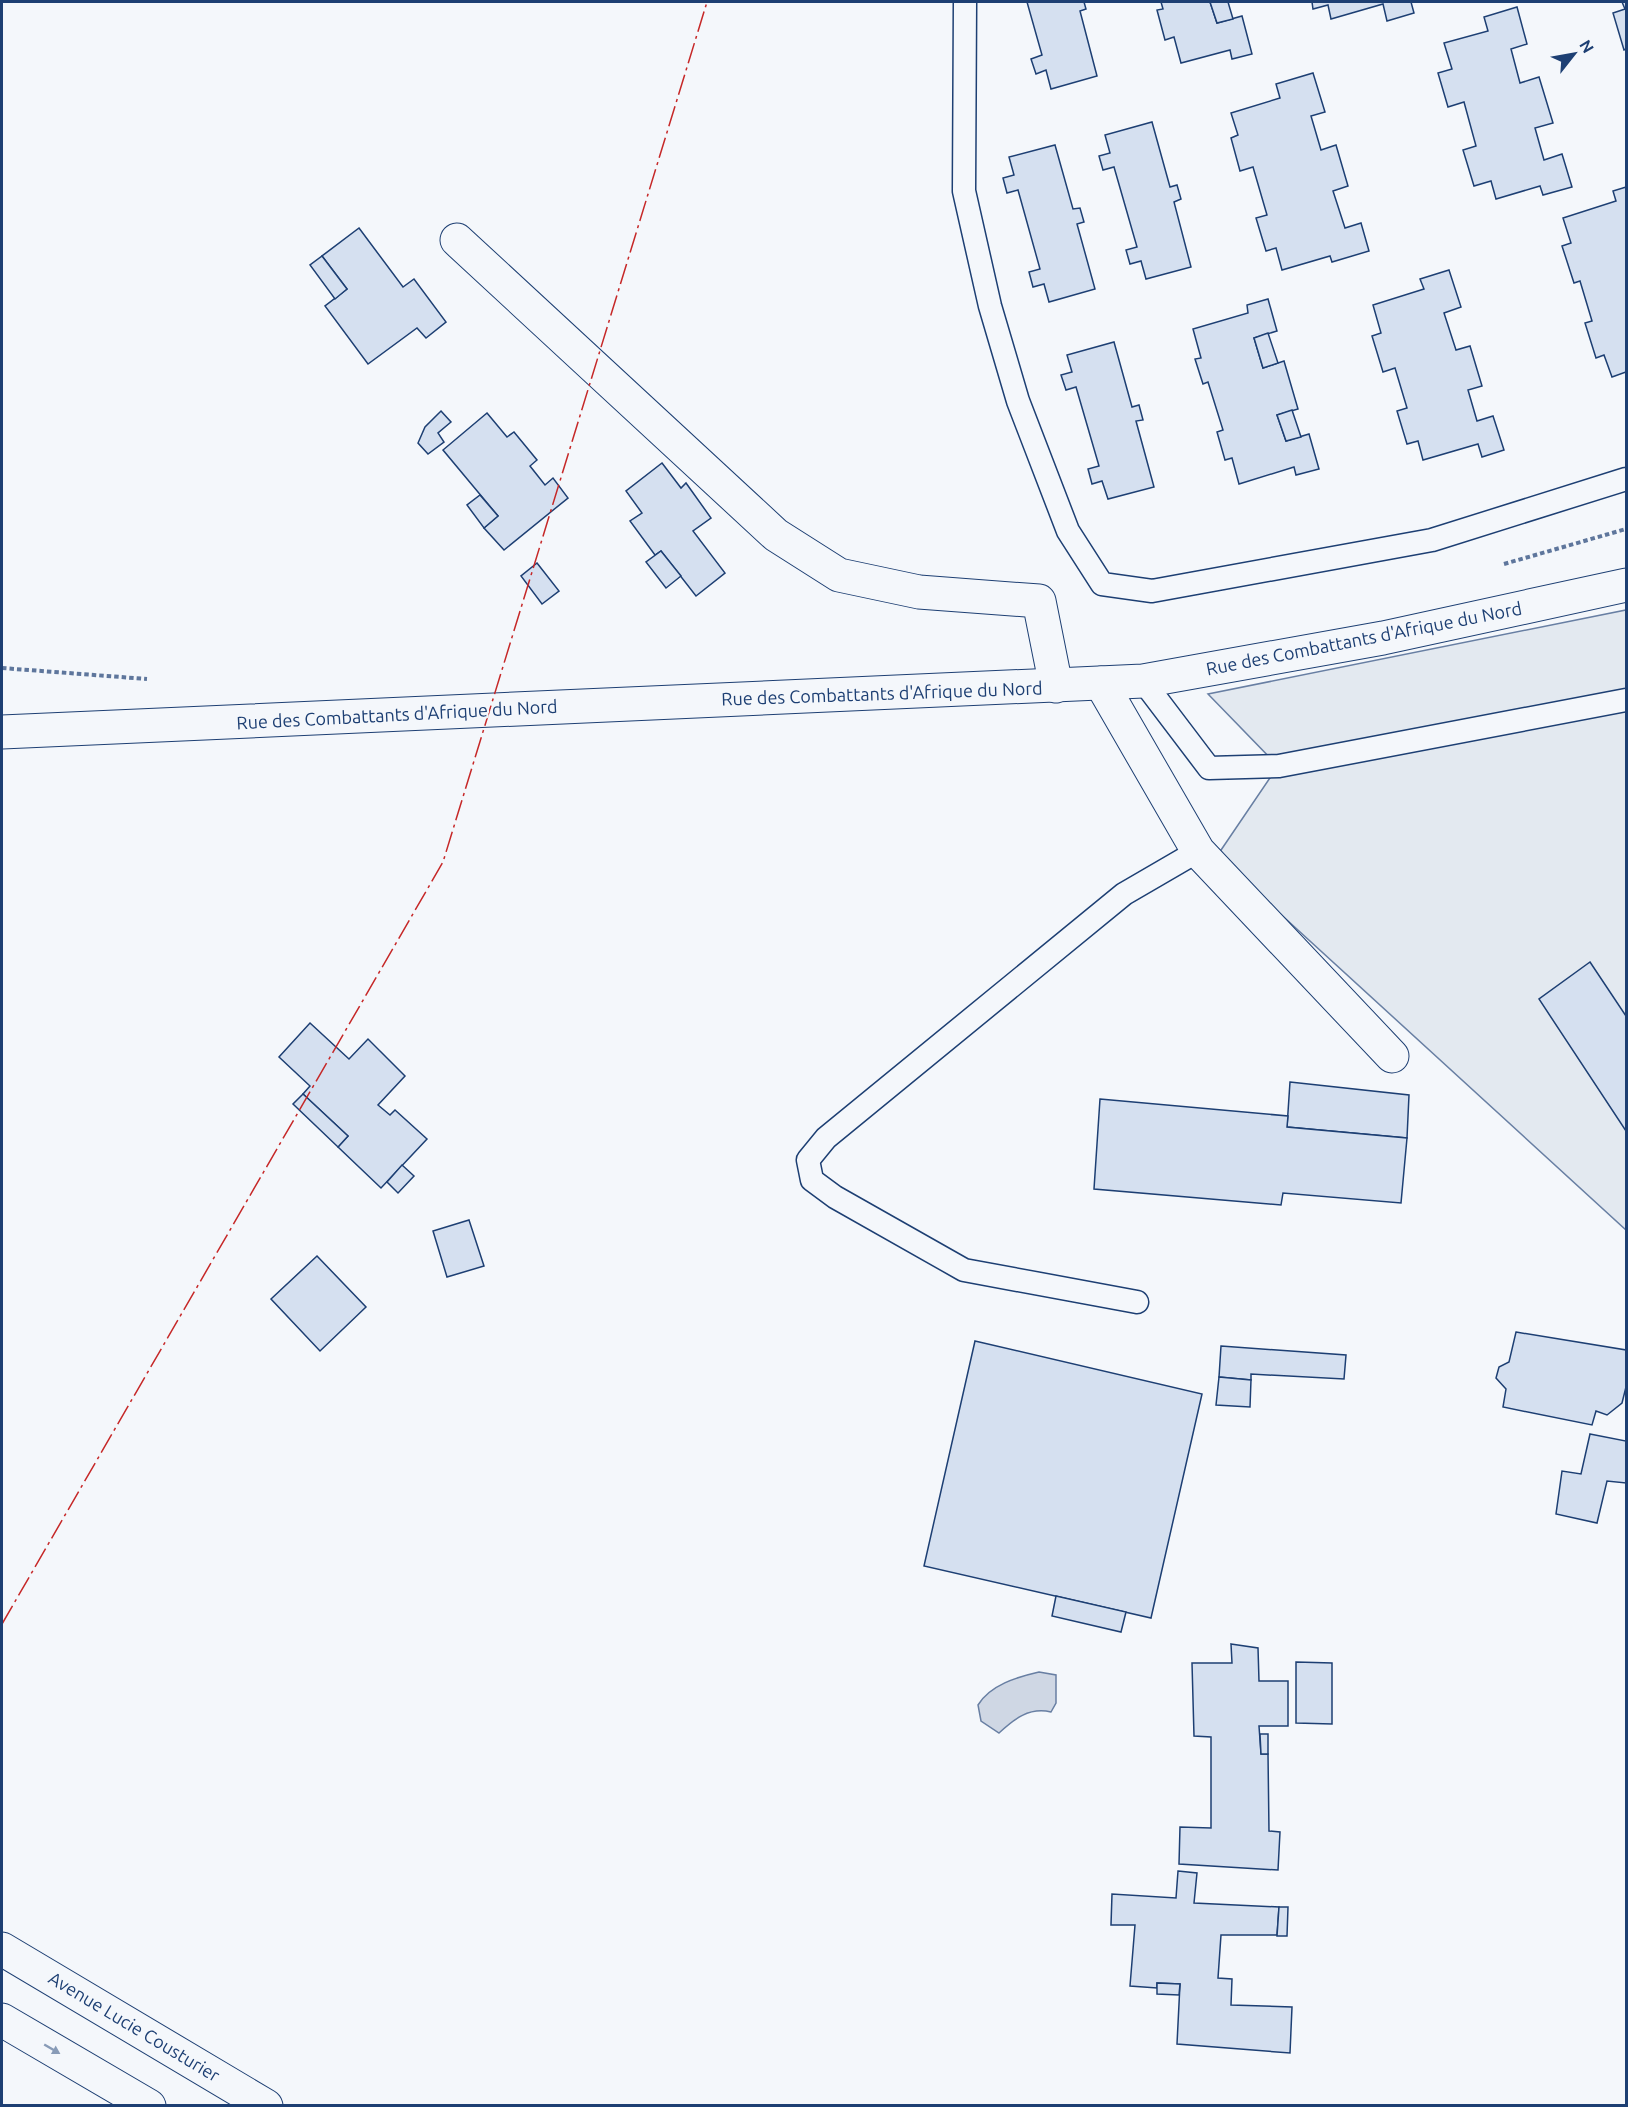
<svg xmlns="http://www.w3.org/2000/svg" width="1628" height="2107" viewBox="0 0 1628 2107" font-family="Ubuntu,sans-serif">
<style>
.green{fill:#e3e9f0;stroke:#687fa3;stroke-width:1.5}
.water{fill:#cfd7e4;stroke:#687fa3;stroke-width:1.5}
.building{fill:#d5e0f0;stroke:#1d3f73;stroke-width:1.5}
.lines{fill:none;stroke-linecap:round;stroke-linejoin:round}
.service-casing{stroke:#1d3f73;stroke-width:25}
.minor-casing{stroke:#1d3f73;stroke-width:35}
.secondary-casing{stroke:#1d3f73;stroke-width:35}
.path{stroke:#5e769c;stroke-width:4;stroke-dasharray:4.5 3;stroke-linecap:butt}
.service{stroke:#f4f7fb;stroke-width:22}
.minor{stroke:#f4f7fb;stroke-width:33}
.secondary{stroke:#f4f7fb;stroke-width:33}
.power{stroke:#c62828;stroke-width:1.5;stroke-dasharray:21 4.5 3 4.5;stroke-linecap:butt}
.oneway{fill:#889bb7}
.labels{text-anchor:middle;stroke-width:4.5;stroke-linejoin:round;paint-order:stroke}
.street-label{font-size:18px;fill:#1d3f73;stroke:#f4f7fb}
</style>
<rect width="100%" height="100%" fill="#f4f7fb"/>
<!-- green -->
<path class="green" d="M1626 610V1230L1217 856 1278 766 1208 694Z"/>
<!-- water -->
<path class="water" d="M1039 1672 1056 1675V1703L1051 1712C1029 1707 1014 1719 999 1733L981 1721 978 1705C990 1685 1017 1677 1039 1672Z"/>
<!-- building -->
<g class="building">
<path d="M1027 2H1084L1086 9 1080 11 1097 76 1051 89 1046 70 1036 74 1031 59 1042 55Z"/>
<path d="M1161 2H1210L1217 23 1242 16 1252 54 1232 59 1230 50 1181 63 1174 37 1165 40 1157 10 1163 9Z"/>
<path d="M1210 2H1228L1233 19 1217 23Z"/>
<path d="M1312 2H1411L1414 13 1387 21 1383 4 1331 19 1328 5 1313 9Z"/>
<path d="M1622 2H1626V49L1624 50 1613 13 1625 9Z"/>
<path d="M1517 7 1527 44 1511 49 1520 83 1539 77 1553 123 1535 128 1544 160 1562 154 1572 187 1543 195 1540 186 1496 199 1491 181 1474 186 1463 150 1476 146 1464 102 1448 107 1438 73 1452 69 1444 43 1488 31 1484 17Z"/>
<path d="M1313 73 1325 112 1311 116 1321 150 1336 145 1348 186 1333 191 1345 228 1361 223 1369 251 1332 262 1330 256 1282 270 1276 248 1266 251 1256 218 1267 215 1253 167 1240 171 1231 138 1238 135 1231 113 1280 98 1276 84Z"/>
<path d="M1152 122 1170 187 1177 185 1181 199 1174 202 1191 267 1146 279 1141 261 1130 264 1126 250 1137 247 1114 167 1103 170 1099 156 1110 153 1105 135Z"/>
<path d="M1055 145 1073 209 1080 208 1084 222 1077 224 1095 289 1049 302 1044 284 1033 287 1029 272 1040 269 1018 190 1007 193 1003 178 1014 175 1009 157Z"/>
<path d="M1626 187V372L1612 377 1604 355 1596 358 1585 323 1592 321 1580 281 1574 283 1562 246 1571 243 1563 218 1616 201 1613 191Z"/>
<path d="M359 228 403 287 414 279 446 322 426 338 417 328 368 364 325 306 347 289 322 256Z"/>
<path d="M322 256 347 289 335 299 310 265Z"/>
<path d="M1449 270 1461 307 1444 313 1456 350 1470 346 1482 386 1468 390 1477 421 1493 416 1504 450 1482 457 1478 444 1423 460 1418 441 1407 444 1397 411 1407 408 1395 368 1383 372 1372 336 1381 333 1373 305 1424 289 1420 279Z"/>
<path d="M1268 299 1277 331 1254 338 1263 368 1284 361 1298 409 1277 415 1286 441 1309 434 1319 469 1296 475 1294 467 1239 484 1232 458 1225 460 1217 432 1223 430 1208 382 1203 384 1195 359 1201 358 1193 329 1248 313 1247 305Z"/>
<path d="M1268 333 1278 363 1263 368 1254 338Z"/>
<path d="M1114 342 1132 407 1139 405 1143 420 1136 421 1154 487 1108 499 1102 481 1092 484 1088 469 1099 466 1076 387 1066 390 1061 375 1072 372 1067 355Z"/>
<path d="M1292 410 1301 437 1286 441 1277 415Z"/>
<path d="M441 411 451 422 438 433 444 442 428 454 418 443 425 427Z"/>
<path d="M487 413 507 437 514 432 537 460 530 466 545 485 553 478 568 498 504 550 484 528 498 516 443 450Z"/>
<path d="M662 463 681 488 686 483 711 518 693 531 725 573 696 596 661 551 655 555 630 521 642 513 626 491Z"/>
<path d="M480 495 498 516 484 528 467 505Z"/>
<path d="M661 551 681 576 666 588 646 562Z"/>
<path d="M537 563 559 591 542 604 521 576Z"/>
<path d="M1590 962 1626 1016V1131L1539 999Z"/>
<path d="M310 1023 349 1059 368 1039 405 1076 378 1105 390 1115 395 1110 427 1139 381 1188 338 1147 348 1136 303 1094 310 1086 279 1057Z"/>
<path d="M1290 1082 1409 1095 1407 1138 1287 1127Z"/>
<path d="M303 1094 348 1136 338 1147 293 1104Z"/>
<path d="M1100 1099 1288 1116 1287 1127 1407 1138 1401 1203 1283 1193 1281 1205 1094 1189Z"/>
<path d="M402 1165 414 1176 398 1193 387 1182Z"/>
<path d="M469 1220 484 1266 447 1277 433 1231Z"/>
<path d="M317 1256 366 1307 320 1351 271 1299Z"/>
<path d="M1516 1332 1626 1350V1387L1622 1403 1607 1415 1596 1411 1592 1425 1503 1407 1506 1389 1496 1378 1499 1367 1509 1362Z"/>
<path d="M975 1341 1202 1394 1151 1618 924 1566Z"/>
<path d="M1221 1346 1346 1355 1344 1379 1251 1374V1380L1219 1377Z"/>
<path d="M1219 1377 1251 1380 1250 1407 1216 1405Z"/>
<path d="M1590 1434 1626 1441V1483L1607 1481 1597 1523 1556 1514 1562 1471 1581 1474Z"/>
<path d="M1056 1596 1126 1612 1121 1632 1052 1616Z"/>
<path d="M1231 1644 1258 1648 1259 1681H1288V1726H1259L1261 1754H1268L1269 1831 1280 1832 1278 1870 1179 1864 1180 1827 1211 1828V1737L1194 1736 1192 1663H1232Z"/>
<path d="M1296 1662 1332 1663V1724L1296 1723Z"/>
<path d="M1260 1734H1268V1754H1261Z"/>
<path d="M1178 1871 1197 1873 1194 1903 1279 1907 1277 1935H1221L1218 1978 1232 1979 1231 2005 1292 2007 1290 2053 1177 2044 1180 1984 1157 1983V1988L1130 1986 1135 1925H1111L1112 1894 1176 1898Z"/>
<path d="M1279 1907H1288L1287 1936H1277Z"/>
<path d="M1157 1983 1180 1984 1179 1995 1157 1994Z"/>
</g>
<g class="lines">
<defs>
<g id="service">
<path d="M965 2 964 191 990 306 1018 401 1068 531 1102 584 1152 591 1432 540 1626 479"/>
<path d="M1143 681 1209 768 1279 766 1626 700"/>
<path d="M1137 1302 964 1270 835 1197 812 1180 808 1160 826 1138 1124 894 1198 851"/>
</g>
<g id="minor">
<path d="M457 240 776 535 839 575 919 592 1039 601 1056 686"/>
<path d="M1101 683 1198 851 1392 1056"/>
</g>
<g id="secondary">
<path d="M2 732 1143 681 1383 638 1626 585"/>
<path d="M2 1949 266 2106"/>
<path d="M2 2020 149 2106"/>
</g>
</defs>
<!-- service casing -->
<use href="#service" class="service-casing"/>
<!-- minor casing -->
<use href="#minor" class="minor-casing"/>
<!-- secondary casing -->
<use href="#secondary" class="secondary-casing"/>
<!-- path -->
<g class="path">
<path d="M1504 564 1626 529"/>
<path d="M2 668 147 679"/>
</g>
<!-- service -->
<use href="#service" class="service"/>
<!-- minor -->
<use href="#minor" class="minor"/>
<!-- secondary -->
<use href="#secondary" class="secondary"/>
<!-- power -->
<path class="power" d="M2 1624 443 862 707 2"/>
</g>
<!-- one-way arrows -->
<defs><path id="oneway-solid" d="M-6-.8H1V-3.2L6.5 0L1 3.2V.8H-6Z" transform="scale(1.5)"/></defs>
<use class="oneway" href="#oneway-solid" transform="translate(52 2049) rotate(30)"/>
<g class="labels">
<!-- street labels -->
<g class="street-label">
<text transform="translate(1364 639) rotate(-11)" y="6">Rue des Combattants d'Afrique du Nord</text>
<text transform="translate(882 694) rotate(-2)" y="6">Rue des Combattants d'Afrique du Nord</text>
<text transform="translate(397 715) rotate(-3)" y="6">Rue des Combattants d'Afrique du Nord</text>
<text transform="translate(134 2027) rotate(31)" y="6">Avenue Lucie Cousturier</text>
</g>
</g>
<!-- border -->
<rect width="1628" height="2107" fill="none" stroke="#1d3f73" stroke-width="6"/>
<!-- north arrow -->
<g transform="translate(1574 54) rotate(59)" stroke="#f4f7fb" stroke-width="4.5" paint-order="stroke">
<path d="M0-4.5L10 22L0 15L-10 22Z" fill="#1d3f73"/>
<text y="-9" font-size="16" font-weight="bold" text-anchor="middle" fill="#1d3f73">N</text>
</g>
</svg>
